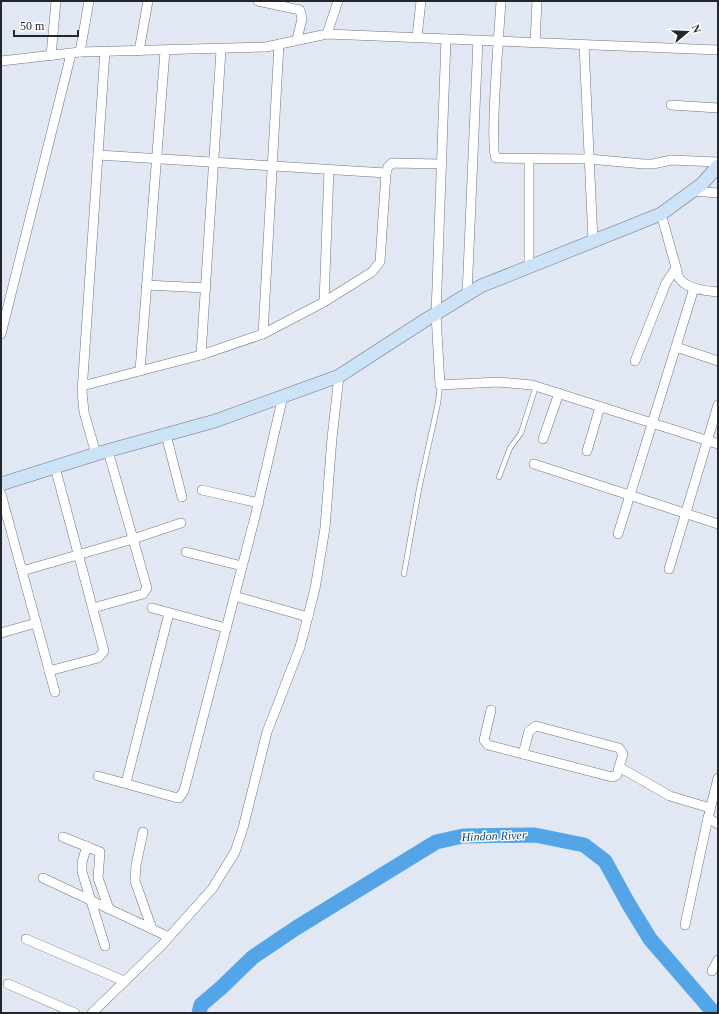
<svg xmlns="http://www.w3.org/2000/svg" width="719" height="1014" viewBox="0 0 719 1014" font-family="'Times New Roman',serif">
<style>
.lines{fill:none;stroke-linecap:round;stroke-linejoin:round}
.river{stroke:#54a5e7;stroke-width:15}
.lane-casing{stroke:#6e757e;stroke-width:5.5}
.street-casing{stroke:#6e757e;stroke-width:10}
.secondary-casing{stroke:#6e757e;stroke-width:14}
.lane{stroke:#fff;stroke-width:4.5}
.street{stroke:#fff;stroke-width:9}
.secondary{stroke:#cbe2f7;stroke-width:13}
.labels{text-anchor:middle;stroke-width:3;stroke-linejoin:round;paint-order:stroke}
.water-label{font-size:12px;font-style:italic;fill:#084772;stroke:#fff}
</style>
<rect width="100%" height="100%" fill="#e1e8f3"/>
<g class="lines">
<!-- river -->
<path class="river" d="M199 1013 201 1005 222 987 253 957 296 928 436 842 463 836 535 835 584 845 605 861 628 903 650 939 714 1013"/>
<defs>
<g id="lane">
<path d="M499 477 510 448 521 433 536 386"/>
<path d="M404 574 419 489 438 403 440 385"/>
</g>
<g id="street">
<path d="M258 1 300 10 302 19 297 39"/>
<path d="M501 1C500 21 489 149 496 158L589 159 644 164H653L671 160 718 162"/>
<path d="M327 34 338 1"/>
<path d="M417 37 421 1"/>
<path d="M446 39 436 314 440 385 498 382 532 385 718 444"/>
<path d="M535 43 537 1"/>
<path d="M584 45 593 241"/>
<path d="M139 51 148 1"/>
<path d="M80 52 89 1"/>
<path d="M51 56 56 1"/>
<path d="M1 61 80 52 266 47 327 34 718 50"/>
<path d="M671 105 718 108"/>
<path d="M98 155 386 173 388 167 392 163 441 164"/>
<path d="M692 191 718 193"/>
<path d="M661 214 679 278C688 290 704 290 718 292"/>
<path d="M529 267V159"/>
<path d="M146 285 206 288"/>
<path d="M467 295 478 40"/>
<path d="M324 302 329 170"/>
<path d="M1 334 71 54"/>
<path d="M263 334 279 44"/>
<path d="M676 347 718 361"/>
<path d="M201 355 221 50"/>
<path d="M635 361 666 283 676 268"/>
<path d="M140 371 165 51"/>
<path d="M82 386 201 355 263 334 324 302 372 272 380 262 386 173"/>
<path d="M166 435 182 497"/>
<path d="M543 439 559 393"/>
<path d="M587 451 600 407"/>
<path d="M96 454 84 412 82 392 105 51"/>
<path d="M534 464 718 524"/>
<path d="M202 490 259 503"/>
<path d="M1 494 55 692"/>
<path d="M618 534 694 288"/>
<path d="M186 552 242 566"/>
<path d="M669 569 718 405"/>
<path d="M22 571 133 539 181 523"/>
<path d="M234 596 308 617"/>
<path d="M93 608 143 594 147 588 108 451"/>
<path d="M152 608 226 628"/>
<path d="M1 633 36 623"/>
<path d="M49 671 98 658 104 651 55 467"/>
<path d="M491 710 484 740 488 745 612 777 617 775 619 767 670 796 710 808"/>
<path d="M523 754 529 731 536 726 619 748 623 754 619 767"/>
<path d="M98 776 174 797 179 798 184 791 255 517 283 396"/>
<path d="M718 778 708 818 718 824"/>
<path d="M126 783 169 613"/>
<path d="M143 832 136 865 135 881 152 929"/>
<path d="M63 837 100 852 98 878 109 909"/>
<path d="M87 846 82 862V872L105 946"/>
<path d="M43 878 169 937"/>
<path d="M685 925 708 818"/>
<path d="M26 939 124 981"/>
<path d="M712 971 718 960"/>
<path d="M8 984 75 1013"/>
<path d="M92 1013 161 946 194 909 212 889 235 852 243 828 267 732 300 647 315 589 325 528 332 438 339 376"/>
</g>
<path id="secondary" d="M1 484 96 454 215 421 339 376 427 319 481 286 661 214 702 184 718 166"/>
</defs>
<!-- lane casing -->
<use href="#lane" class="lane-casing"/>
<!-- street casing -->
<use href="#street" class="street-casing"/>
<!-- secondary casing -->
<use href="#secondary" class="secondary-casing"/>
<!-- lane -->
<use href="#lane" class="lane"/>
<!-- street -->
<use href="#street" class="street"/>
<!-- secondary -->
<use href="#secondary" class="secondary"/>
</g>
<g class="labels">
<!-- water labels -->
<g class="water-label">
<text transform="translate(494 836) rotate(-2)" y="4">Hindon River</text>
</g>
</g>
<!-- border -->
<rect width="719" height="1014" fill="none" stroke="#23262a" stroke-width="4"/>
<!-- north arrow -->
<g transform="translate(687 32) rotate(71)" stroke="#ffffff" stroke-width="3" paint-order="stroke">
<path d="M0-3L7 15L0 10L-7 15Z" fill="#23262a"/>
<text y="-6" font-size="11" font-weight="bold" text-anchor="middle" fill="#23262a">N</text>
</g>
<!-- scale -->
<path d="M14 30v6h64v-6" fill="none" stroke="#23262a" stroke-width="2"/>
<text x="20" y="30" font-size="12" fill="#23262a" stroke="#ffffff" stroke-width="3" paint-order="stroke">50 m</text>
</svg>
